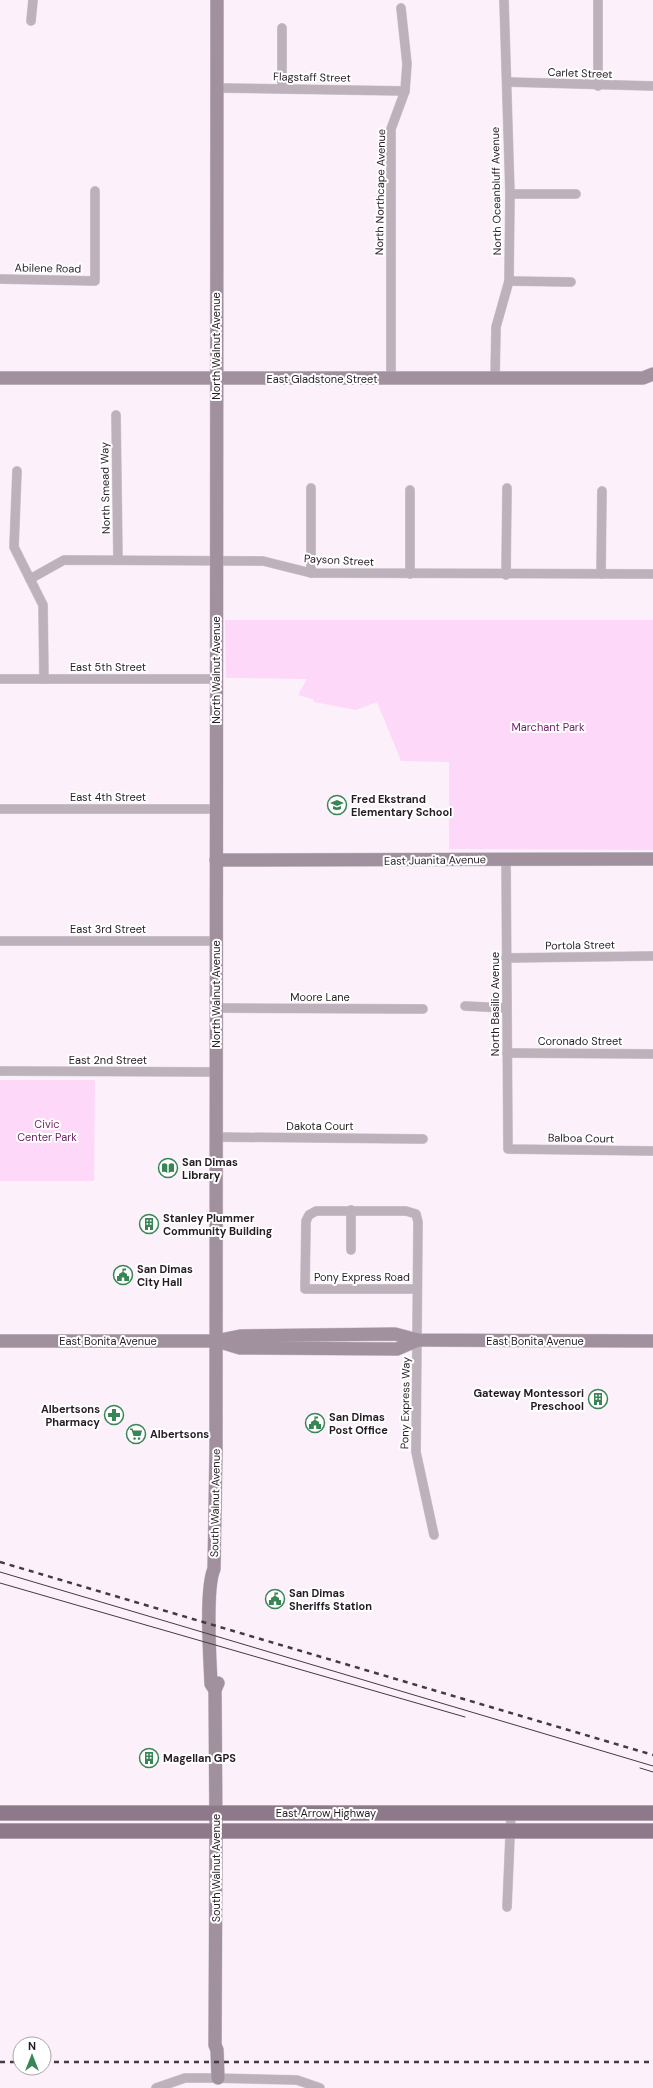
<svg xmlns="http://www.w3.org/2000/svg" width="653" height="2088" viewBox="0 0 653 2088" font-family="'DM Sans',sans-serif">
<style>
.green{fill:#fdd8f8}
.lines{fill:none;stroke-linecap:round;stroke-linejoin:round}
.street-casing{stroke:#d5cbd3;stroke-width:10}
.secondary-casing{stroke:#d5cbd3;stroke-width:14}
.primary-casing{stroke:#d5cbd3;stroke-width:16}
.street{stroke:#bdb1bb;stroke-width:9}
.secondary{stroke:#a1909e;stroke-width:13}
.primary{stroke:#8d798a;stroke-width:15}
.tram{stroke:#453a43;stroke-width:1}
.rail{stroke:#453a43;stroke-width:2.5;stroke-dasharray:5 5;stroke-linecap:butt}
.labels{text-anchor:middle;stroke-width:4;stroke-linejoin:round;paint-order:stroke}
.street-label{font-size:11px;fill:#261c24;stroke:#fff}
.park-label{font-size:11px;fill:#701c6a;stroke:#fff}
.poi-label{font-size:11px;font-weight:bold;fill:#261c24;stroke:#fff;text-anchor:start}
</style>
<rect width="100%" height="100%" fill="#fcf1fa"/>
<!-- green -->
<g class="green">
<path d="M225 620H653V850L449 849V762L401 761 377 702 356 710 314 702 313 699 298 695 307 679 226 678Z"/>
<path d="M0 1080H95L94 1181H0Z"/>
</g>
<g class="lines">
<defs>
<g id="street">
<path d="M598 0V86"/>
<path d="M31 21 33 0"/>
<path d="M282 28V88"/>
<path d="M507 82 653 86"/>
<path d="M218 88 405 91"/>
<path d="M510 194H576"/>
<path d="M0 279 95 281V191"/>
<path d="M509 281 571 282"/>
<path d="M391 379V129L405 91 407 64 401 8"/>
<path d="M495 379 496 327 509 281 510 194 504 0"/>
<path d="M116 415 118 560"/>
<path d="M17 471 14 547 43 605 44 679"/>
<path d="M311 488V573"/>
<path d="M410 490V574"/>
<path d="M601 574 602 491"/>
<path d="M506 575 507 488"/>
<path d="M30 579 64 560 263 561 311 573 653 574"/>
<path d="M0 679H216"/>
<path d="M0 809H216"/>
<path d="M506 859 508 1149 653 1151"/>
<path d="M0 941H216"/>
<path d="M506 958 653 956"/>
<path d="M465 1006 506 1008"/>
<path d="M216 1008 423 1009"/>
<path d="M507 1053 653 1054"/>
<path d="M0 1071 216 1072"/>
<path d="M216 1137 423 1139"/>
<path d="M351 1210V1250"/>
<path d="M417 1289H305L306 1221 309 1215 316 1211H406L416 1214 418 1222 416 1452 434 1535"/>
<path d="M507 1907 511 1813"/>
<path d="M156 2088 185 2078H211L297 2080 320 2088"/>
</g>
<g id="secondary">
<path d="M0 378H643L653 374"/>
<path d="M216 860 653 859"/>
<path d="M0 1341H215L240 1336 395 1334 418 1340 653 1341"/>
<path d="M217 1341 240 1348 397 1349 418 1340"/>
<path d="M215 1690 211 1684C210 1659 205 1589 214 1569L216 1453 217 0"/>
<path d="M218 2078 217 2050 215 2045 216 1831 215 1690 218 1683"/>
</g>
<g id="primary">
<path d="M0 1813H653"/>
<path d="M0 1831H653"/>
</g>
</defs>
<!-- street casing -->
<use href="#street" class="street-casing"/>
<!-- secondary casing -->
<use href="#secondary" class="secondary-casing"/>
<!-- primary casing -->
<use href="#primary" class="primary-casing"/>
<!-- street -->
<use href="#street" class="street"/>
<!-- secondary -->
<use href="#secondary" class="secondary"/>
<!-- primary -->
<use href="#primary" class="primary"/>
<!-- tram -->
<g class="tram">
<path d="M0 1572 653 1766"/>
<path d="M0 1583 465 1717"/>
<path d="M640 1768 653 1772"/>
</g>
<!-- rail -->
<g class="rail">
<path d="M0 1562 653 1755"/>
<path d="M0 2062H20"/>
<path d="M44 2062H653"/>
</g>
</g>
<!-- icons -->
<defs>
<symbol id="school-ring" viewBox="-11 -11 22 22"><circle r="9.5" fill="#fff" stroke="#388655" stroke-width="1.5"/><path d="M0-5L7-2L0 1L-7-2ZM-4 1L0 2.5L4 1V4Q0 6-4 4Z" fill="#388655"/></symbol>
<symbol id="library-ring" viewBox="-11 -11 22 22"><circle r="9.5" fill="#fff" stroke="#388655" stroke-width="1.5"/><path d="M-6-4Q-3-5.5-.7-3.5V5Q-3 3-6 4ZM6-4Q3-5.5 .7-3.5V5Q3 3 6 4Z" fill="#388655"/></symbol>
<symbol id="building-ring" viewBox="-11 -11 22 22"><circle r="9.5" fill="#fff" stroke="#388655" stroke-width="1.5"/><path d="M-4-6H4V6H1V3H-1V6H-4ZM-2.5-4.3h1.7v1.8h-1.7ZM.8-4.3h1.7v1.8H.8ZM-2.5-1h1.7V.8h-1.7ZM.8-1h1.7V.8H.8Z" fill="#388655"/></symbol>
<symbol id="civic-ring" viewBox="-11 -11 22 22"><circle r="9.5" fill="#fff" stroke="#388655" stroke-width="1.5"/><path d="M-.6-6.5H3V-4.5H.6V-3L4-1V1h2V6H-6V1h2V-1L-.6-3ZM-1.2 2.5V6h2.4V2.5Z" fill="#388655"/></symbol>
<symbol id="pharmacy-ring" viewBox="-11 -11 22 22"><circle r="9.5" fill="#fff" stroke="#388655" stroke-width="1.5"/><path d="M-2-6h4v4h4v4h-4v4h-4v-4h-4v-4h4Z" fill="#388655"/></symbol>
<symbol id="supermarket-ring" viewBox="-11 -11 22 22"><circle r="9.5" fill="#fff" stroke="#388655" stroke-width="1.5"/><path d="M-6-5.5h2.5l.6 2H6L4.5 2H-2.5L-4.4-4H-6ZM-1.5 3.2a1.3 1.3 0 1 0 .1 0ZM3 3.2a1.3 1.3 0 1 0 .1 0Z" fill="#388655"/></symbol>
</defs>
<g fill-rule="evenodd">
<use href="#school-ring" x="326" y="794" width="22" height="22"/>
<use href="#library-ring" x="157" y="1157" width="22" height="22"/>
<use href="#building-ring" x="138" y="1213" width="22" height="22"/>
<use href="#civic-ring" x="112" y="1264" width="22" height="22"/>
<use href="#building-ring" x="587" y="1388" width="22" height="22"/>
<use href="#pharmacy-ring" x="103" y="1404" width="22" height="22"/>
<use href="#civic-ring" x="304" y="1412" width="22" height="22"/>
<use href="#supermarket-ring" x="125" y="1423" width="22" height="22"/>
<use href="#civic-ring" x="264" y="1588" width="22" height="22"/>
<use href="#building-ring" x="138" y="1747" width="22" height="22"/>
</g>
<g class="labels">
<!-- street labels -->
<g class="street-label">
<text transform="translate(580 73) rotate(2)" y="4">Carlet Street</text>
<text transform="translate(312 77) rotate(1)" y="4">Flagstaff Street</text>
<text transform="translate(496 191) rotate(-91)" y="4">North Oceanbluff Avenue</text>
<text transform="translate(380 192) rotate(-89)" y="4">North Northcape Avenue</text>
<text transform="translate(48 268) rotate(1)" y="4">Abilene Road</text>
<text transform="translate(216 346) rotate(-90)" y="4">North Walnut Avenue</text>
<text x="322" y="383">East Gladstone Street</text>
<text transform="translate(105 488) rotate(-91)" y="4">North Smead Way</text>
<text transform="translate(339 560) rotate(3)" y="4">Payson Street</text>
<text x="108" y="671">East 5th Street</text>
<text transform="translate(216 670) rotate(-90)" y="4">North Walnut Avenue</text>
<text x="108" y="801">East 4th Street</text>
<text transform="translate(435 860) rotate(-1)" y="4">East Juanita Avenue</text>
<text x="108" y="933">East 3rd Street</text>
<text transform="translate(580 945) rotate(-1)" y="4">Portola Street</text>
<text transform="translate(216 994) rotate(-90)" y="4">North Walnut Avenue</text>
<text x="320" y="1001">Moore Lane</text>
<text transform="translate(495 1004) rotate(-90)" y="4">North Basilio Avenue</text>
<text x="580" y="1045">Coronado Street</text>
<text x="108" y="1064">East 2nd Street</text>
<text x="320" y="1130">Dakota Court</text>
<text transform="translate(581 1138) rotate(1)" y="4">Balboa Court</text>
<text x="362" y="1281">Pony Express Road</text>
<text x="108" y="1345">East Bonita Avenue</text>
<text x="535" y="1345">East Bonita Avenue</text>
<text transform="translate(405 1403) rotate(-89)" y="4">Pony Express Way</text>
<text transform="translate(215 1503) rotate(-89)" y="4">South Walnut Avenue</text>
<text x="326" y="1817">East Arrow Highway</text>
<text transform="translate(216 1868) rotate(-90)" y="4">South Walnut Avenue</text>
</g>
<!-- park labels -->
<g class="park-label">
<text x="548" y="731">Marchant Park</text>
<text x="47" y="1128">Civic<tspan x="47" dy="13">Center Park</tspan></text>
</g>
<!-- poi labels -->
<g class="poi-label">
<text x="351" y="803">Fred Ekstrand<tspan x="351" dy="13">Elementary School</tspan></text>
<text x="182" y="1166">San Dimas<tspan x="182" dy="13">Library</tspan></text>
<text x="163" y="1222">Stanley Plummer<tspan x="163" dy="13">Community Building</tspan></text>
<text x="137" y="1273">San Dimas<tspan x="137" dy="13">City Hall</tspan></text>
<text x="584" y="1397" text-anchor="end">Gateway Montessori<tspan x="584" dy="13">Preschool</tspan></text>
<text x="100" y="1413" text-anchor="end">Albertsons<tspan x="100" dy="13">Pharmacy</tspan></text>
<text x="329" y="1421">San Dimas<tspan x="329" dy="13">Post Office</tspan></text>
<text x="150" y="1438">Albertsons</text>
<text x="289" y="1597">San Dimas<tspan x="289" dy="13">Sheriffs Station</tspan></text>
<text x="163" y="1762">Magellan GPS</text>
</g>
</g>
<!-- north arrow -->
<g transform="translate(32 2056)"><circle r="19" fill="#ffffff" stroke="#a8a4a7"/>
<path d="M0-3L7 15L0 10L-7 15Z" fill="#388655"/>
<text y="-6" font-size="11" font-weight="bold" text-anchor="middle" fill="#261c24">N</text>
</g>
</svg>
